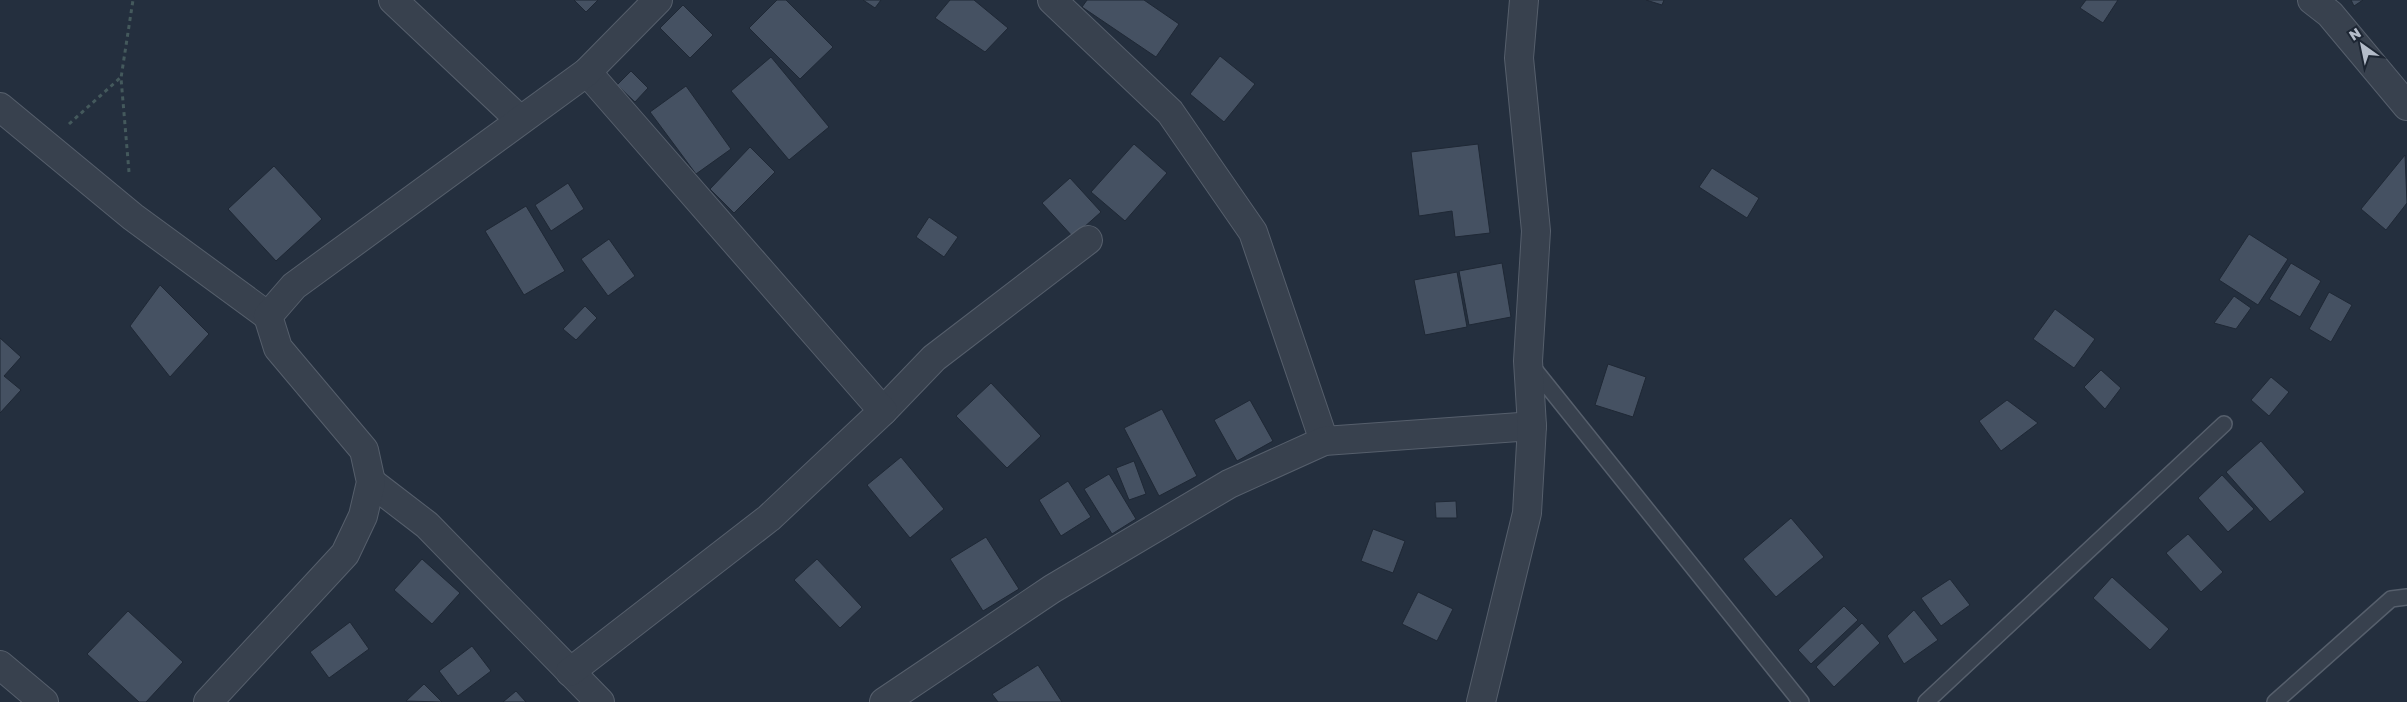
<svg xmlns="http://www.w3.org/2000/svg" width="2407" height="702" viewBox="0 0 2407 702" font-family="'Golos Text',sans-serif">
<style>
.building{fill:#455162;stroke:#1f2835}
.lines{fill:none;stroke-linecap:round;stroke-linejoin:round}
.service-casing{stroke:#565f6c;stroke-width:18}
.minor-casing{stroke:#565f6c;stroke-width:30}
.path{stroke:#44595c;stroke-width:3;stroke-dasharray:4 4;stroke-linecap:butt}
.service{stroke:#38414e;stroke-width:15}
.minor{stroke:#38414e;stroke-width:28}
</style>
<rect width="100%" height="100%" fill="#242f3e"/>
<!-- building -->
<g class="building">
<path d="M574 0H598L586 12Z"/>
<path d="M777 0H786L833 47 800 79 749 28Z"/>
<path d="M863 0H881L875 8Z"/>
<path d="M950 0H974L1008 28 985 52 935 18Z"/>
<path d="M1087 0H1144L1179 24 1156 57 1082 7Z"/>
<path d="M1646 0H1664L1662 5Z"/>
<path d="M2086 0H2118L2103 23 2080 8Z"/>
<path d="M2351 0H2363L2354 6Z"/>
<path d="M683 5 713 35 690 58 660 28Z"/>
<path d="M1220 56 1255 84 1224 122 1190 94Z"/>
<path d="M771 57 829 127 789 160 731 91Z"/>
<path d="M631 71 648 88 635 102 617 85Z"/>
<path d="M686 86 731 149 696 174 650 112Z"/>
<path d="M1134 144 1167 173 1125 221 1091 192Z"/>
<path d="M1478 144 1490 233 1455 237 1452 211 1419 216 1411 152Z"/>
<path d="M750 147 775 172 734 213 710 189Z"/>
<path d="M2405 155 2407 203 2386 230 2361 209Z"/>
<path d="M274 166 322 219 276 261 228 209Z"/>
<path d="M1712 168 1759 198 1747 218 1699 187Z"/>
<path d="M1070 178 1101 212 1073 237 1042 203Z"/>
<path d="M568 183 584 209 551 231 535 205Z"/>
<path d="M526 206 565 271 524 295 485 231Z"/>
<path d="M929 217 958 237 944 257 916 237Z"/>
<path d="M2249 234 2288 259 2258 305 2219 280Z"/>
<path d="M609 239 635 276 608 296 581 259Z"/>
<path d="M1502 263 1511 317 1469 325 1459 271Z"/>
<path d="M2291 263 2321 281 2300 317 2269 299Z"/>
<path d="M1457 272 1467 327 1425 335 1414 280Z"/>
<path d="M160 285 209 334 170 377 130 326Z"/>
<path d="M2329 292 2352 305 2331 342 2309 329Z"/>
<path d="M2234 296 2251 308 2236 329 2214 323Z"/>
<path d="M585 306 597 318 576 340 563 329Z"/>
<path d="M2055 309 2095 339 2074 368 2033 339Z"/>
<path d="M0 338 21 357 4 376 21 390 0 413Z"/>
<path d="M1608 364 1646 377 1633 417 1595 405Z"/>
<path d="M2101 370 2121 388 2105 409 2084 387Z"/>
<path d="M2271 377 2289 392 2269 416 2251 400Z"/>
<path d="M991 383 1041 436 1007 468 956 416Z"/>
<path d="M1250 400 1273 441 1237 461 1214 420Z"/>
<path d="M2007 400 2038 423 2001 451 1979 421Z"/>
<path d="M1162 409 1197 476 1159 496 1124 428Z"/>
<path d="M2261 441 2305 492 2270 522 2226 472Z"/>
<path d="M901 457 944 509 910 538 867 485Z"/>
<path d="M1134 461 1146 494 1129 500 1116 468Z"/>
<path d="M1109 474 1136 519 1112 534 1084 489Z"/>
<path d="M2222 475 2254 509 2228 532 2198 498Z"/>
<path d="M1068 481 1091 517 1061 536 1039 500Z"/>
<path d="M1456 501 1457 518H1436L1435 502Z"/>
<path d="M1791 518 1824 557 1776 597 1743 559Z"/>
<path d="M1373 529 1405 541 1393 573 1361 561Z"/>
<path d="M2188 534 2223 572 2201 592 2166 553Z"/>
<path d="M986 537 1019 589 983 611 950 559Z"/>
<path d="M422 559 460 593 432 624 394 590Z"/>
<path d="M817 559 862 607 840 628 794 580Z"/>
<path d="M2112 577 2169 629 2150 650 2093 598Z"/>
<path d="M1950 579 1970 605 1941 626 1921 598Z"/>
<path d="M1418 592 1453 609 1437 641 1402 624Z"/>
<path d="M1844 606 1858 620 1811 664 1798 650Z"/>
<path d="M1914 610 1938 640 1904 664 1887 636Z"/>
<path d="M128 611 183 662 146 702H139L87 654Z"/>
<path d="M350 622 369 649 329 678 310 652Z"/>
<path d="M1862 623 1880 643 1834 687 1816 667Z"/>
<path d="M472 646 491 671 458 696 439 671Z"/>
<path d="M1038 665 1062 702H998L992 694Z"/>
<path d="M424 684 442 702 406 701Z"/>
<path d="M516 691 526 702H503Z"/>
</g>
<g class="lines">
<defs>
<g id="service">
<path d="M1530 364 1801 702"/>
<path d="M1926 702 2224 424"/>
<path d="M2275 702 2391 599 2407 597"/>
</g>
<g id="minor">
<path d="M393 0 520 120"/>
<path d="M1052 0 1170 112 1253 232 1324 441"/>
<path d="M2312 0 2330 14 2407 106"/>
<path d="M0 107 133 217 268 316"/>
<path d="M883 411 934 358 1088 240"/>
<path d="M371 482 427 525 600 702"/>
<path d="M0 665 44 702"/>
<path d="M570 672 769 518 883 411 587 72"/>
<path d="M208 702 345 554 363 516 371 482 364 450 278 348 268 316 294 286 587 72 658 0"/>
<path d="M884 702 1052 589 1229 484 1324 441 1532 426"/>
<path d="M1481 702 1527 513 1532 426 1528 361 1536 231 1519 58 1524 0"/>
</g>
</defs>
<!-- service casing -->
<use href="#service" class="service-casing"/>
<!-- minor casing -->
<use href="#minor" class="minor-casing"/>
<!-- path -->
<g class="path">
<path d="M69 124 120 78"/>
<path d="M129 172 121 78 133 0"/>
</g>
<!-- service -->
<use href="#service" class="service"/>
<!-- minor -->
<use href="#minor" class="minor"/>
</g>
<!-- north arrow -->
<g transform="translate(2362 45) rotate(327)" stroke="#1d2633" stroke-width="4" paint-order="stroke">
<path d="M0-4L9 19L0 12L-9 19Z" fill="#b4bcc9"/>
<text y="-8" font-size="14" font-weight="bold" text-anchor="middle" fill="#b4bcc9">N</text>
</g>
</svg>
